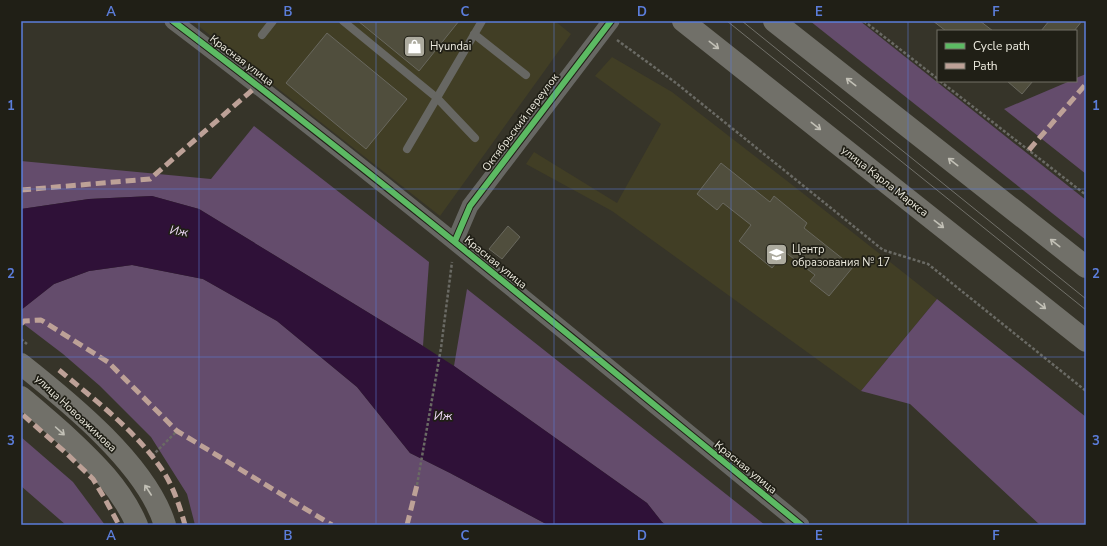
<svg xmlns="http://www.w3.org/2000/svg" width="1107" height="546" viewBox="0 0 1107 546" font-family="'Nunito Sans',sans-serif">
<style>
.built{fill:#413e25}
.green{fill:#644c6c}
.water{fill:#2f1138}
.building{fill:#504e3d;stroke:#69685e}
.lines{fill:none;stroke-linecap:round;stroke-linejoin:round}
.path{stroke:#6a6a64;stroke-width:2.5;stroke-dasharray:3 2;stroke-linecap:butt}
.service{stroke:#676763;stroke-width:8}
.minor{stroke:#676763;stroke-width:17}
.primary{stroke:#717069;stroke-width:22}
.tram{stroke:#72716a;stroke-width:1}
.quiet{stroke:#bda197;stroke-width:5;stroke-dasharray:10 5;stroke-linecap:butt}
.cycleway-casing{stroke:#201f16;stroke-width:8}
.cycleway{stroke:#5cba63;stroke-width:6}
.oneway{stroke:#c2c0b6}
.grid{fill:none;stroke:#5b7dda;stroke-width:1;stroke-opacity:0.55}
.labels{text-anchor:middle;stroke-width:3.5;stroke-linejoin:round;paint-order:stroke}
.poi-label{font-size:11px;fill:#edebdf;stroke:#201f16;text-anchor:start}
.street-label{font-size:11px;fill:#edebdf;stroke:#201f16}
.water-label{font-size:12px;font-style:italic;fill:#edd8f6;stroke:#201f16}
.neatline{fill:none;stroke:#5b7dda;stroke-width:1.5}
.grid-label{font-size:13px;text-anchor:middle;font-weight:bold;fill:#5b7dda}
</style>
<rect width="100%" height="100%" fill="#363429"/>
<!-- built -->
<g class="built">
<path d="M192 21H555L571 34 440 216Z"/>
<path d="M612 57 672 92 800 191 937 299 861 391 612 211 526 164 534 152 617 203 661 124 595 76Z"/>
</g>
<!-- green -->
<g class="green">
<path d="M810 21H860L1086 200V240Z"/>
<path d="M1086 74V174L1004 109 1070 81H1076V78Z"/>
<path d="M254 126 429 262 423 346 199 209 152 196 89 199 21 209V161L211 179Z"/>
<path d="M132 265 203 279 277 321 357 387 410 453 450 473 548 525H195L187 494 151 437 100 386 63 354 21 322V310L54 284 89 271Z"/>
<path d="M467 289 765 525H666L662 522 647 503 454 366Z"/>
<path d="M937 299 1086 417V525H1040L910 404 861 391Z"/>
<path d="M21 437 73 482 105 525H66L21 486Z"/>
</g>
<!-- water -->
<path class="water" d="M152 196 199 209 423 346 454 366 647 503 662 522 666 525H548L450 473 410 453 357 387 277 321 203 279 132 265 89 271 54 284 21 310V209L89 199Z"/>
<!-- building -->
<g class="building">
<path d="M358 21H459L419 71Z"/>
<path d="M933 21H980L993 31H946Z"/>
<path d="M1049 21H1082L1074 31H1041Z"/>
<path d="M327 33 407 99 366 149 286 83Z"/>
<path d="M1007 81H1033L1022 94Z"/>
<path d="M721 163 770 202 774 196 807 223 804 228 853 267 829 296 810 281 815 275 785 252 772 268 739 241 751 225 723 203 717 210 697 194Z"/>
<path d="M508 226 520 237 502 259 489 249Z"/>
</g>
<g class="lines">
<!-- path -->
<g class="path">
<path d="M864 21 938 79"/>
<path d="M617 40 676 83 883 250 928 264 1086 391"/>
<path d="M940 81 1086 195"/>
<path d="M21 339 27 344"/>
<path d="M152 456 177 431"/>
<path d="M417 485 441 348 452 262"/>
</g>
<!-- service -->
<g class="service">
<path d="M343 21 437 98 475 138"/>
<path d="M474 34 526 75"/>
<path d="M262 35 273 21"/>
<path d="M407 149 482 21"/>
</g>
<!-- minor -->
<g class="minor">
<path d="M173 21C387 183 593 355 801 525"/>
<path d="M455 241 470 206 611 21"/>
</g>
<!-- primary -->
<g class="primary">
<path d="M683 21 1086 341"/>
<path d="M774 21 1086 267"/>
<path d="M21 364C69 402 147 465 165 525"/>
<path d="M21 397C36 409 50 422 65 435 94 462 121 488 137 525"/>
</g>
<!-- tram -->
<g class="tram">
<path d="M727 21 1086 310"/>
<path d="M742 21 1086 299"/>
</g>
<!-- quiet -->
<g class="quiet">
<path d="M1029 150 1086 84"/>
<path d="M21 190 150 179 258 85"/>
<path d="M21 324 24 321 41 320 108 362 177 431 332 525"/>
<path d="M59 370C96 401 136 431 163 471 173 486 180 507 185 525"/>
<path d="M23 415 66 453 93 479 105 499 119 525"/>
<path d="M407 525 417 485"/>
</g>
<defs>
<g id="cycleway">
<path d="M173 21C387 183 593 355 801 525"/>
<path d="M455 241 470 206 611 21"/>
</g>
</defs>
<!-- cycleway casing -->
<use href="#cycleway" class="cycleway-casing"/>
<!-- cycleway -->
<use href="#cycleway" class="cycleway"/>
</g>
<!-- one-way arrows -->
<defs><path id="oneway-shaft" d="M-6 0H5M1.5-3L5.5 0L1.5 3" fill="none" stroke-width="1.6" stroke-linecap="round" stroke-linejoin="round"/></defs>
<g class="oneway">
<use href="#oneway-shaft" transform="translate(714 45) rotate(38)"/>
<use href="#oneway-shaft" transform="translate(851 82) rotate(-142)"/>
<use href="#oneway-shaft" transform="translate(816 126) rotate(38)"/>
<use href="#oneway-shaft" transform="translate(953 162) rotate(-142)"/>
<use href="#oneway-shaft" transform="translate(939 224) rotate(38)"/>
<use href="#oneway-shaft" transform="translate(1055 243) rotate(-142)"/>
<use href="#oneway-shaft" transform="translate(1041 305) rotate(38)"/>
<use href="#oneway-shaft" transform="translate(60 431) rotate(42)"/>
<use href="#oneway-shaft" transform="translate(148 490) rotate(-123)"/>
</g>
<!-- grid -->
<path class="grid" d="M199 21V525M376 21V525M554 21V525M731 21V525M908 21V525M21 189H1086M21 357H1086"/>
<!-- icons -->
<defs>
<symbol id="shop-square" viewBox="-11 -11 22 22"><rect x="-9" y="-9" width="18" height="18" rx="4" fill="#adab9f" stroke="#201f16"/><path d="M-5-2.5h2.3a2.7 3.5 0 0 1 5.4 0H5L5.5 6h-11ZM-1.5-2.5h3a1.5 2.3 0 0 0-3 0Z" fill="#fff"/></symbol>
<symbol id="school-square" viewBox="-11 -11 22 22"><rect x="-9" y="-9" width="18" height="18" rx="4" fill="#adab9f" stroke="#201f16"/><path d="M0-5L7-2L0 1L-7-2ZM-4 1L0 2.5L4 1V4Q0 6-4 4Z" fill="#fff"/></symbol>
</defs>
<g fill-rule="evenodd">
<use href="#shop-square" x="402" y="34" width="25" height="25"/>
<use href="#school-square" x="764" y="242" width="25" height="25"/>
</g>
<g class="labels">
<!-- poi labels -->
<g class="poi-label">
<text x="430" y="50">Hyundai</text>
<text x="792" y="253">Центр<tspan x="792" dy="13">образования № 17</tspan></text>
</g>
<!-- street labels -->
<g class="street-label">
<text transform="translate(242 60) rotate(37)" y="4">Красная улица</text>
<text transform="translate(520 122) rotate(-53)" y="4">Октябрьский переулок</text>
<text transform="translate(885 181) rotate(38)" y="4">улица Карла Маркса</text>
<text transform="translate(496 262) rotate(39)" y="4">Красная улица</text>
<text transform="translate(76 413) rotate(43)" y="4">улица Новоажимова</text>
<text transform="translate(746 467) rotate(39)" y="4">Красная улица</text>
</g>
<!-- water labels -->
<g class="water-label">
<text transform="translate(179 231) rotate(9)" y="4">Иж</text>
<text x="443" y="420">Иж</text>
</g>
</g>
<!-- border -->
<rect width="1107" height="546" fill="none" stroke="#201f16" stroke-width="44"/>
<!-- legend -->
<rect x="937" y="30" width="140" height="52" fill="#201f16" stroke="#727166"/>
<rect x="945" y="43" width="20" height="6" fill="#5cba63" stroke="#727166"/>
<text x="973" y="50" font-size="12" fill="#edebdf">Cycle path</text>
<rect x="945" y="63" width="20" height="6" fill="#bda197" stroke="#727166"/>
<text x="973" y="70" font-size="12" fill="#edebdf">Path</text>
<rect x="22" y="22" width="1063" height="502" class="neatline"/>
<g class="grid-label">
<text x="111" y="16">A</text>
<text x="288" y="16">B</text>
<text x="465" y="16">C</text>
<text x="642" y="16">D</text>
<text x="819" y="16">E</text>
<text x="996" y="16">F</text>
<text x="11" y="110">1</text>
<text x="1096" y="110">1</text>
<text x="11" y="278">2</text>
<text x="1096" y="278">2</text>
<text x="11" y="445">3</text>
<text x="1096" y="445">3</text>
<text x="111" y="540">A</text>
<text x="288" y="540">B</text>
<text x="465" y="540">C</text>
<text x="642" y="540">D</text>
<text x="819" y="540">E</text>
<text x="996" y="540">F</text>
</g>
</svg>
